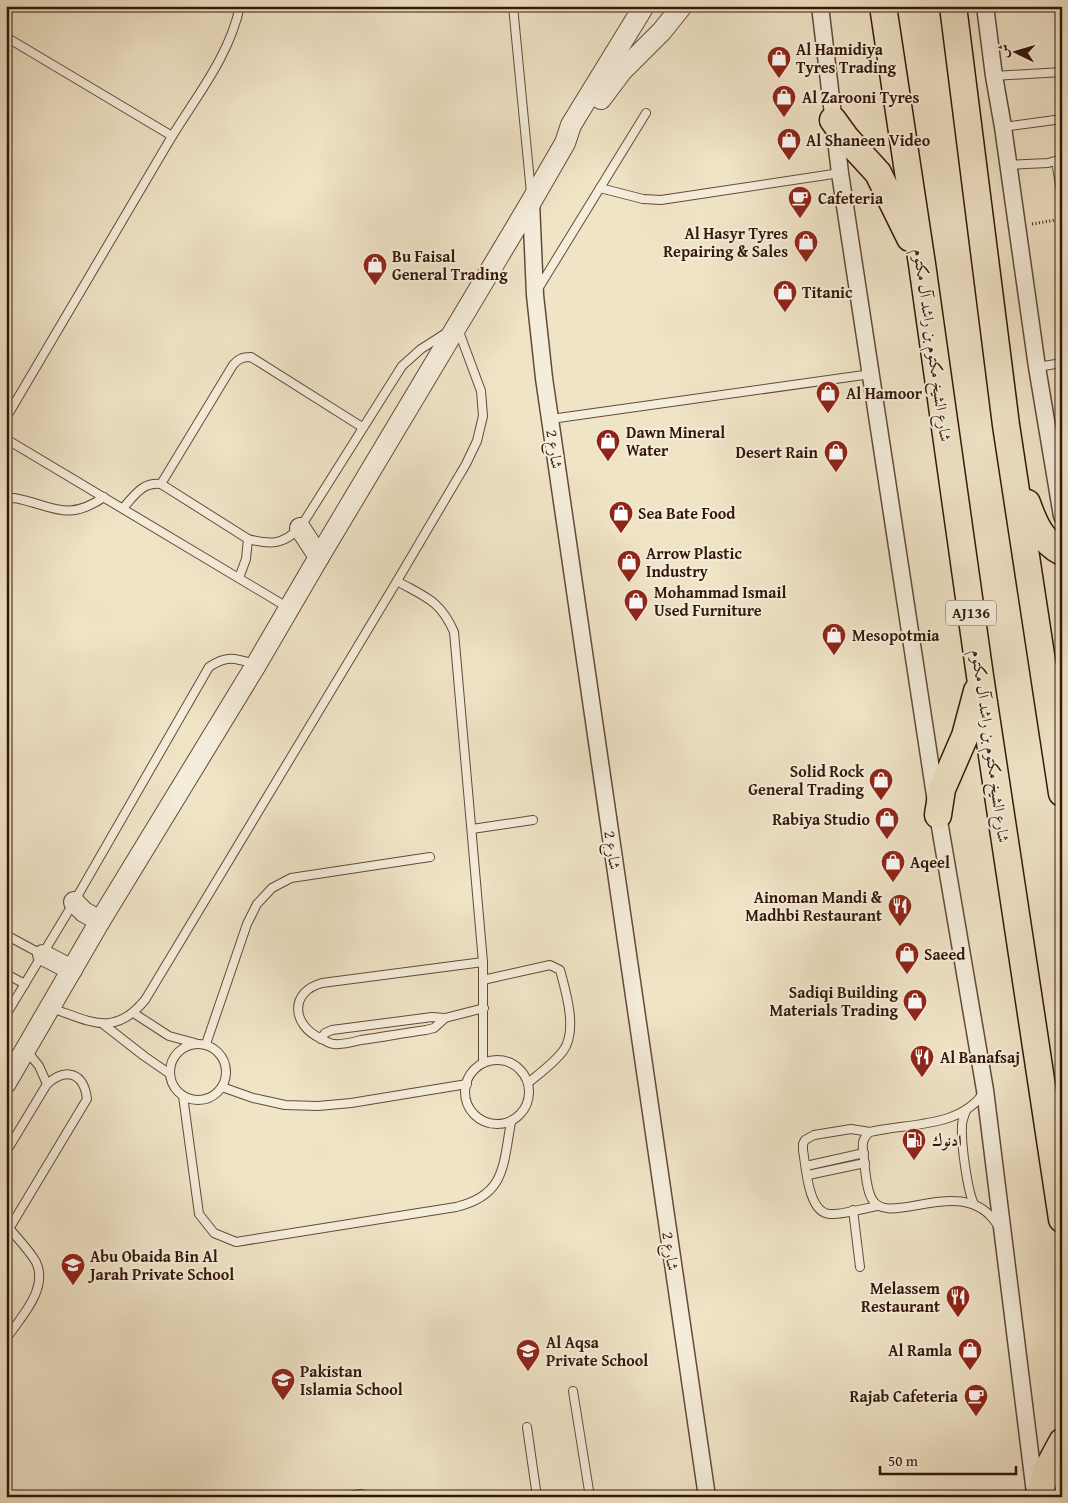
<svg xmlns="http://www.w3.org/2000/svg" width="1068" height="1503" viewBox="0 0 1068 1503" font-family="'Gentium Book Plus',Amiri,serif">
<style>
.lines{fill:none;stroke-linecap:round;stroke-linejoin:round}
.service-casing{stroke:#634a38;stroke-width:10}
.minor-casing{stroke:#634a38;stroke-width:19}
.tertiary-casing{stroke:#634a38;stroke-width:22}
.primary-casing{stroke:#341709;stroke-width:29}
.path{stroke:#341709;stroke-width:3;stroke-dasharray:1 2.5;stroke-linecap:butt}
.service{stroke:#f5eddb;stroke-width:8}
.minor{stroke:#f5eddb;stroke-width:16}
.tertiary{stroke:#f5eddb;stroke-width:20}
.primary{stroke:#f0e4c7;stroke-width:26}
.labels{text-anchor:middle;stroke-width:4;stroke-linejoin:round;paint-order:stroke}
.shield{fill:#f5eddb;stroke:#6e5748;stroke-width:1}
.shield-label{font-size:15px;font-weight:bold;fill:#341709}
.poi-label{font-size:16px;font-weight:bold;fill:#341709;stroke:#f5eddb;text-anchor:start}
.street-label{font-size:16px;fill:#341709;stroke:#f5eddb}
</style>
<rect width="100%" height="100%" fill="#f0e4c7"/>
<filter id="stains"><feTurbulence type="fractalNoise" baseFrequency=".004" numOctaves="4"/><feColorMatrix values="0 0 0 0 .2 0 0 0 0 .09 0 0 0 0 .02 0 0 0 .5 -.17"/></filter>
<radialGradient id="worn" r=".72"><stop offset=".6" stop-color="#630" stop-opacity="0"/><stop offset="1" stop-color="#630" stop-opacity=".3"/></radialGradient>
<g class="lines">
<defs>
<g id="service">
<path d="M513 6 531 193"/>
<path d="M6 37 172 136"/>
<path d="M994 76 1062 72"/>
<path d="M1003 127 1062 119"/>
<path d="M1056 161 1062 197"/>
<path d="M1008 165 1048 163 1062 159"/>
<path d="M600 188 643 199 661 200 840 173"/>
<path d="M538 289 646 113"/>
<path d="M1037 367 1062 363"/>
<path d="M6 418C60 326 114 235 168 143 194 99 229 58 240 6"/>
<path d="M551 419 871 374"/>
<path d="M6 439 287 607"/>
<path d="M161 484 233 365C238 359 242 357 251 357L362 427"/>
<path d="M6 499 14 498C53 505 66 523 104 497"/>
<path d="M123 508C135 495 142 482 161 484L248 539C271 545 282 545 300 528L402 366 421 349 446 333"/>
<path d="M239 578 246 559 248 539"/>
<path d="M397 581C425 597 440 600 454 632L483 962V1063"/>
<path d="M472 829 533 820"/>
<path d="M6 935 43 955"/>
<path d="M6 974 25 984"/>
<path d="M483 980 550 965 560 970C566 992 578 1031 563 1051 554 1063 540 1073 528 1083"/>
<path d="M51 1008C90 1021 114 1038 145 1000L397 581 466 464 477 441 483 416 481 391 458 329"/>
<path d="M135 1014 169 1036 195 1043"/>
<path d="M6 1015 74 902 209 667C227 655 235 658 254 664"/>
<path d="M445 1018 434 1028 426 1030C404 1033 383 1037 361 1040 353 1042 343 1045 334 1044 329 1044 325 1040 320 1038 292 1025 289 992 322 983L483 962"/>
<path d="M103 1024 144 1056 170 1074"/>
<path d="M321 1039 325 1033 332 1030 432 1017 445 1018 484 1008"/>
<path d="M206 1044 247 924 257 904 272 888 291 878 430 857"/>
<circle cx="198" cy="1072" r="28"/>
<path d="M26 1050 39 1066 47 1084"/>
<circle cx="497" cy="1092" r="32"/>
<path d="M222 1087 253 1098 285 1105 318 1106 351 1103 467 1084"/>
<path d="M984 1092C961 1128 908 1123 870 1132 864 1137 862 1141 863 1150 865 1163 865 1187 872 1199 888 1230 965 1170 998 1226"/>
<path d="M183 1096 199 1214 214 1233 236 1242 456 1207C506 1195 503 1165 511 1122"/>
<path d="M966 1111C964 1116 962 1120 962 1126 961 1142 967 1190 974 1204"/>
<path d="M870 1132 851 1129 814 1135 805 1140 803 1144V1150C806 1167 808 1213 830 1214 841 1215 866 1208 877 1206"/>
<path d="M6 1152 47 1084C67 1066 84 1074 87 1099L6 1234"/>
<path d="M806 1166 864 1153"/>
<path d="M808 1175 865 1163"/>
<path d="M853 1210 860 1267"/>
<path d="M6 1339C20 1318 49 1289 36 1262 29 1250 18 1239 9 1228"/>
<path d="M573 1391 590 1497"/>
<path d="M527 1427 537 1497"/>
<path d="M344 1497 361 1494"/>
</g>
<g id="minor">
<path d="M820 6 840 173 938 815 985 1090 1035 1493"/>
<path d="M985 6 994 76 1003 127 1037 367 1062 516"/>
<path d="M531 202 535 295 544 378 707 1497"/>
</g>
<g id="tertiary">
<path d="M601 99 622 71 662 31 682 6"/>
<path d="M300 528 319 557"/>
<path d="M74 902 84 912 100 921"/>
<path d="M43 955 72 970"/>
<path d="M6 1083 100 921 256 665 319 557 531 202 565 143 571 125 644 6"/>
</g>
<g id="primary">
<path d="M883 6 922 264 980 676 1062 1219"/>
<path d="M953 6 1006 425 1062 793"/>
<path d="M833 120 846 138 878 173 910 238"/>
<path d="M1027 503C1034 523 1042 542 1062 552"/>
<path d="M938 815 942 789 965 736 977 691"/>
<path d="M1038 1497 1048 1468 1062 1442"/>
</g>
</defs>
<!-- service casing -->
<use href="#service" class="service-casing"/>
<!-- minor casing -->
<use href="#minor" class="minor-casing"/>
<!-- tertiary casing -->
<use href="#tertiary" class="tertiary-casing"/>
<!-- primary casing -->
<use href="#primary" class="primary-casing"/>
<!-- path -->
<path class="path" d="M1032 224 1062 219"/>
<!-- service -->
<use href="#service" class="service"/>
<!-- minor -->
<use href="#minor" class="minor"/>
<!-- tertiary -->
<use href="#tertiary" class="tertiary"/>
<!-- primary -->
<use href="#primary" class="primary"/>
</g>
<!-- icons -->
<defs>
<symbol id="shop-pin" viewBox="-11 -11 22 30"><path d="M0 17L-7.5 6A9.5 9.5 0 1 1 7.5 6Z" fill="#8f2418" stroke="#f5eddb"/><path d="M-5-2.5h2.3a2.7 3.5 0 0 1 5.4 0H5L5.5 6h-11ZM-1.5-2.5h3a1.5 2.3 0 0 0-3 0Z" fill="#fff"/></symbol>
<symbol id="cafe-pin" viewBox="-11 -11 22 30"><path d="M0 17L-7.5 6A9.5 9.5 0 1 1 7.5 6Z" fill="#8f2418" stroke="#f5eddb"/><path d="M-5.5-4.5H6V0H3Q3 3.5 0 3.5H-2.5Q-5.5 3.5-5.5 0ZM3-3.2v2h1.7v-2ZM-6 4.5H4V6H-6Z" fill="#fff"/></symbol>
<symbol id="restaurant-pin" viewBox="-11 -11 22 30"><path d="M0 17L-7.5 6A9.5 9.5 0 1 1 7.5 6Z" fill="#8f2418" stroke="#f5eddb"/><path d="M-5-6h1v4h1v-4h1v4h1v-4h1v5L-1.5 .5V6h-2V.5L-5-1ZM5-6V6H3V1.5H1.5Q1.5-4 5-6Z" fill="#fff"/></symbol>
<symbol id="fuel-pin" viewBox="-11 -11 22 30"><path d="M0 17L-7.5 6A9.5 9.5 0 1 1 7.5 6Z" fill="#8f2418" stroke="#f5eddb"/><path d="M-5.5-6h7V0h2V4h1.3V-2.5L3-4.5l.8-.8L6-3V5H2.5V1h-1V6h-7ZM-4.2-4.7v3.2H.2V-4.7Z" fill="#fff"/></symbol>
<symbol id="school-pin" viewBox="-11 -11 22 30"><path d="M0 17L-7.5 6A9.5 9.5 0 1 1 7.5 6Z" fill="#8f2418" stroke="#f5eddb"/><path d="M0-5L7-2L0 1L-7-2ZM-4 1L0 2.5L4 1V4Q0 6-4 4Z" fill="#fff"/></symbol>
</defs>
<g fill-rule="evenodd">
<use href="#shop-pin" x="765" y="44" width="28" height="38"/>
<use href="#shop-pin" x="770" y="83" width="28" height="38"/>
<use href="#shop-pin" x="775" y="126" width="28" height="38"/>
<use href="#cafe-pin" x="786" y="184" width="28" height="38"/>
<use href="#shop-pin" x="792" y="228" width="28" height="38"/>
<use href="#shop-pin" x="361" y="251" width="28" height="38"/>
<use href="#shop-pin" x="771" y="278" width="28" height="38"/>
<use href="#shop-pin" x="814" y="379" width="28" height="38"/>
<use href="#shop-pin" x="594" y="427" width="28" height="38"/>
<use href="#shop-pin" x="822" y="438" width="28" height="38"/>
<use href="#shop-pin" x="607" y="499" width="28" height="38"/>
<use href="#shop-pin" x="615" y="548" width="28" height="38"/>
<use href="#shop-pin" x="622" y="587" width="28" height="38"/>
<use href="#shop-pin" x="820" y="621" width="28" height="38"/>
<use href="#shop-pin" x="867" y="766" width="28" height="38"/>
<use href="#shop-pin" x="873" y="805" width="28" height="38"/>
<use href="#shop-pin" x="879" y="848" width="28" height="38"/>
<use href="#restaurant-pin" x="886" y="892" width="28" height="38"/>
<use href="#shop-pin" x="893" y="940" width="28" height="38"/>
<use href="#shop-pin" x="901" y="987" width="28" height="38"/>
<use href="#restaurant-pin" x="908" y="1043" width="28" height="38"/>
<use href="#fuel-pin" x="900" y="1126" width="28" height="38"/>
<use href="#school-pin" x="59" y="1251" width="28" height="38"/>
<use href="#restaurant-pin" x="944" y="1283" width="28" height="38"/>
<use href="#shop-pin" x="956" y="1336" width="28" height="38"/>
<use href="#school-pin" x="514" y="1337" width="28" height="38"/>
<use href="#school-pin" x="269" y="1366" width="28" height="38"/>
<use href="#cafe-pin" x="962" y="1382" width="28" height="38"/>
</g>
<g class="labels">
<!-- shield labels -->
<rect class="shield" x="946" y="600.5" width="50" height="25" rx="4"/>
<g class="shield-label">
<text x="971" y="618">AJ136</text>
</g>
<!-- poi labels -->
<g class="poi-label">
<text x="796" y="55">Al Hamidiya<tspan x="796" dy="18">Tyres Trading</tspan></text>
<text x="802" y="103">Al Zarooni Tyres</text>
<text x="806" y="146">Al Shaneen Video</text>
<text x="818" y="204">Cafeteria</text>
<text x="788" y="239" text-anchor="end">Al Hasyr Tyres<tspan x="788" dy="18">Repairing &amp; Sales</tspan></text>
<text x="392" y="262">Bu Faisal<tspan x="392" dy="18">General Trading</tspan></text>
<text x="802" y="298">Titanic</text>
<text x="846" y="399">Al Hamoor</text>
<text x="626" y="438">Dawn Mineral<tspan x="626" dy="18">Water</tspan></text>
<text x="818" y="458" text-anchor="end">Desert Rain</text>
<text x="638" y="519">Sea Bate Food</text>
<text x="646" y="559">Arrow Plastic<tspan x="646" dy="18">Industry</tspan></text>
<text x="654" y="598">Mohammad Ismail<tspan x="654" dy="18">Used Furniture</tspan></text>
<text x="852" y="641">Mesopotmia</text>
<text x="864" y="777" text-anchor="end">Solid Rock<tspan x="864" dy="18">General Trading</tspan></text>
<text x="870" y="825" text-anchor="end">Rabiya Studio</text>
<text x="910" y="868">Aqeel</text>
<text x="882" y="903" text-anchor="end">Ainoman Mandi &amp;<tspan x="882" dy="18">Madhbi Restaurant</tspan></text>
<text x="924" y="960">Saeed</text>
<text x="898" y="998" text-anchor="end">Sadiqi Building<tspan x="898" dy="18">Materials Trading</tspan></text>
<text x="940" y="1063">Al Banafsaj</text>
<text x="932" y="1146">ادنوك</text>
<text x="90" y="1262">Abu Obaida Bin Al<tspan x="90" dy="18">Jarah Private School</tspan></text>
<text x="940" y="1294" text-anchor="end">Melassem<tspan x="940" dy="18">Restaurant</tspan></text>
<text x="546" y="1348">Al Aqsa<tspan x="546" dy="18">Private School</tspan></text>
<text x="952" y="1356" text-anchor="end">Al Ramla</text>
<text x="300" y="1377">Pakistan<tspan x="300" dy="18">Islamia School</tspan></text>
<text x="958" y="1402" text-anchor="end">Rajab Cafeteria</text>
</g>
<!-- street labels -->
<g class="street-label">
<text transform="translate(933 345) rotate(82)" y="6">شارع الشيخ مكتوم بن راشد آل مكتوم</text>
<text transform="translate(555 449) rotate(82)" y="6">شارع 2</text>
<text transform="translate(991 746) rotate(82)" y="6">شارع الشيخ مكتوم بن راشد آل مكتوم</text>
<text transform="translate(613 850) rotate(82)" y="6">شارع 2</text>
<text transform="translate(671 1251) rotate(82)" y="6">شارع 2</text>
</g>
</g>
<!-- margin -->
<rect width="1068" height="1503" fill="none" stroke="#f0e4c7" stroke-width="25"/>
<rect x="8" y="8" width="1053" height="1488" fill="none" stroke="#341709" stroke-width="2.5"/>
<rect x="12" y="12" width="1043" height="1478" fill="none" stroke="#341709"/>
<!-- north arrow -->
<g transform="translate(1016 52) rotate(275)" stroke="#f5eddb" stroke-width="4" paint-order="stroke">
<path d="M0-4L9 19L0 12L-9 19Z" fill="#341709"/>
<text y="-8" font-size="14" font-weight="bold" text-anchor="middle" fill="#341709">ش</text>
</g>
<!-- scale -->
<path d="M880 1466v8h136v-8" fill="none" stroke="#341709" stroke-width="2.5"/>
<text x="888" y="1466" font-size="15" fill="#341709" stroke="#f5eddb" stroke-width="4" paint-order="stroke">50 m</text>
<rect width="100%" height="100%" filter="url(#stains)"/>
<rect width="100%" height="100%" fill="url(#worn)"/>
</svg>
